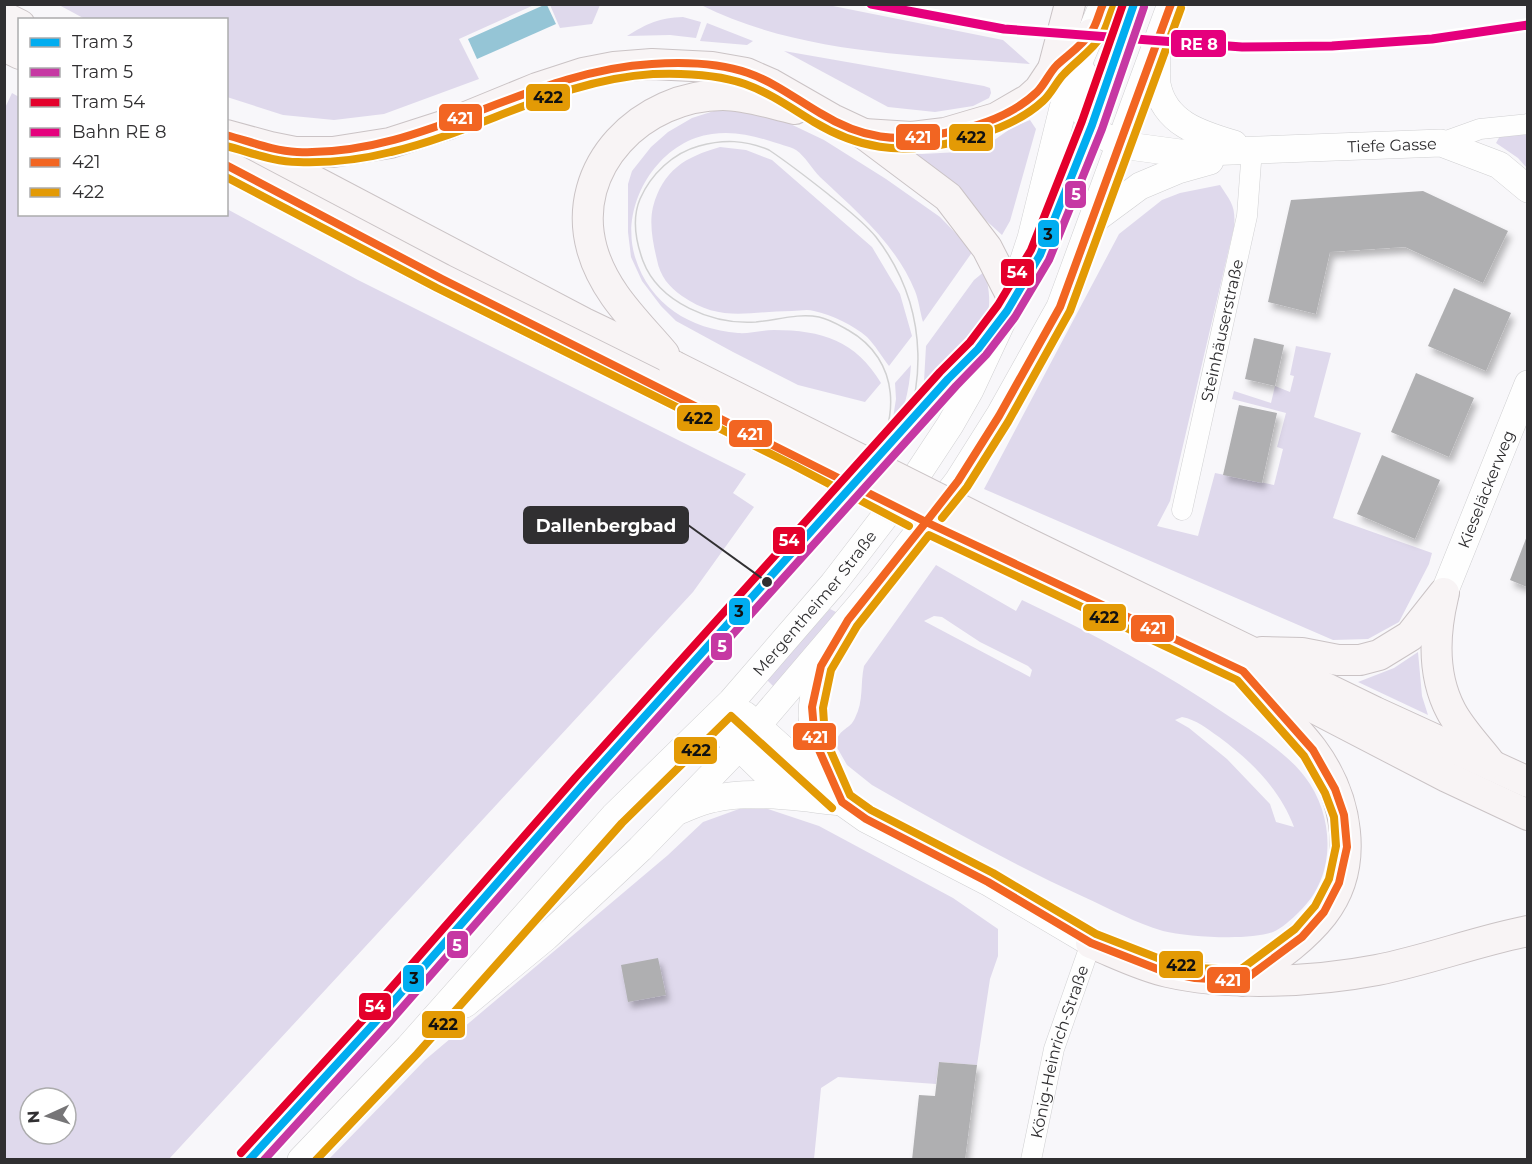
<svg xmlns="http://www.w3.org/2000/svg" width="1532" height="1164" viewBox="0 0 1532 1164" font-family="Montserrat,sans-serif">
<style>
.green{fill:#dfd9ec;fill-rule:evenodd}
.water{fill:#95c5d6}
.building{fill:#afafb1;filter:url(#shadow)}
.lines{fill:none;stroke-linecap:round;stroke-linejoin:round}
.minor-casing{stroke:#d0d0d2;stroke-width:21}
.secondary-casing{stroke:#d0d0d2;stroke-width:28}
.primary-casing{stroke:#cac3c5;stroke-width:32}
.minor{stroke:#fefefe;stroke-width:20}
.secondary{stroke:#fefefe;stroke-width:27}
.primary{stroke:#f8f4f5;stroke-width:30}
.tram{stroke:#d1d1d2;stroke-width:1.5}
.primary-bridge-casing{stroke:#cac3c5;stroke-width:32;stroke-linecap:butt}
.primary-bridge{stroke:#f8f4f5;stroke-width:30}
.bus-1-casing{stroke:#fff;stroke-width:12}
.bus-2-casing{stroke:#fff;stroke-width:12}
.bus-1{stroke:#f26522;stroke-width:8}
.bus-2{stroke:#e39a05;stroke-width:8}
.rail-1-casing{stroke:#fff;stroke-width:14}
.rail-1{stroke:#e5007d;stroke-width:9}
.tram-1-casing{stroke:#fff;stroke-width:12}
.tram-2-casing{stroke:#fff;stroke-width:12}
.tram-3-casing{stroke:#fff;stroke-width:12}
.tram-1{stroke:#01adf0;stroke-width:8}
.tram-2{stroke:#c638a3;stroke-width:8}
.tram-3{stroke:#e4002b;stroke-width:8}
.labels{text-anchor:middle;stroke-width:6;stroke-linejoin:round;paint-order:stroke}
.street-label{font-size:16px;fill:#302f31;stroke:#fff}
.leader{fill:none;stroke:#302f31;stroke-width:2}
.callout-dot{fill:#302f31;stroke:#fff;stroke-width:2}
.callout{fill:#302f31;stroke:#302f31;stroke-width:2}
.callout-label{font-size:18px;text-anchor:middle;font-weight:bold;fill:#fff}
.line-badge{stroke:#fff;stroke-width:2}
.badge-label{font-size:16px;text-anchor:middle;font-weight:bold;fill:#fff}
.pale-badge-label{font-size:16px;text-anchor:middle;font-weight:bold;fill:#111}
</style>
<defs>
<filter id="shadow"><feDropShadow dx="3.5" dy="6" stdDeviation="3" flood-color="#0004"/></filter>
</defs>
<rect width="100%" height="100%" fill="#f8f7fa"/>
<!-- green -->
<g class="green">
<path d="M59 5H534L459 39 479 79 384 114 334 120 283 115 227 97 226 20 85 19Z"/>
<path d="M550 5H600L592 24 560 28Z"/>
<path d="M701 5H828L1003 40 1030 64C920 55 801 55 701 5Z"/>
<path d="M683 17 701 22 696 38 670 35 627 36C648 23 659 18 683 17Z"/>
<path d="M707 23 753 41 747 45 700 41Z"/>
<path d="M784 51 984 86 990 88 991 93 989 98 973 106 935 112 888 107Z"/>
<path d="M12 93 19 97 20 214H226L227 209 358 280 746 474 733 493 754 507 693 592 169 1159H5L4 110ZM30 1098H66V1134H30Z"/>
<path d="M717 110 748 112 782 120 824 140 886 179 940 217 973 251 923 322C920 312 919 301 915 291 896 244 856 211 820 177 812 169 805 156 796 150 789 146 778 144 770 141 751 135 732 131 712 134 658 141 619 205 635 257 650 305 690 329 738 333 749 334 762 330 774 330 822 330 856 341 881 383L865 402 798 385 733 352 676 321 661 306 642 281 631 257 628 232V184L632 171 651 147 668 132 692 118Z"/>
<path d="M1030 120 1036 129 1010 221 1002 235 980 215 897 152 922 154 959 152 987 145 1013 127Z"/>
<path d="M1527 134V168L1518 158 1496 143 1500 136Z"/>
<path d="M720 147 746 150 772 160 872 247 900 294 912 336 889 366C882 357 875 345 867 337 853 325 832 315 814 311 807 309 799 311 792 311 749 311 720 323 682 296 669 287 660 276 657 260 653 243 649 224 653 207 663 170 685 157 720 147Z"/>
<path d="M1220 185C1231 202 1236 206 1234 227L1170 501 1157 526 1198 536 1215 473 1274 485 1283 449 1277 447 1286 413 1232 399 1234 391 1271 403 1275 386 1290 392 1294 376 1290 375 1296 346 1331 353 1314 417 1361 433 1333 518 1432 553 1429 564 1399 622 1368 639 1333 640 984 489 1119 234 1162 200 1180 193Z"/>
<path d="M985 271C988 285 991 299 988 313 980 344 944 375 923 399L926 346 974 280Z"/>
<path d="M911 365C909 392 904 414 890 437L896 399 895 383Z"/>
<path d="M936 565 1016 611 1022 600C1094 634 1164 672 1230 717 1256 734 1286 752 1305 777 1335 816 1337 877 1299 912 1292 919 1281 929 1273 932 1249 941 1188 937 1163 931 1136 923 1110 909 1084 897 1012 864 942 825 872 785L847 765 835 744C840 727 850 730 855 718 864 701 860 684 864 666ZM934 616 942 617 980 642 1028 666 1032 670 1030 677 924 621ZM1182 717C1197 720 1206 728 1219 737 1250 760 1280 789 1294 827L1276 822 1270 804 1227 759 1189 728 1175 720Z"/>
<path d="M830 609 836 612 775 688 766 679Z"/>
<path d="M1418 652 1422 696 1428 715 1358 682 1394 668Z"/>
<path d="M739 809H768L819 826 953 898 998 929V956L990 979 977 1065 939 1062 936 1084 838 1077 821 1088 814 1159 328 1160 425 1060 668 855 703 822Z"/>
</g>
<!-- water -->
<path class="water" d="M544 5H547L556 24 477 59 468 39Z"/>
<!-- building -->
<g class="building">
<path d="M1423 191 1508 231 1483 283 1405 247 1330 252 1316 314 1268 302 1291 200Z"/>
<path d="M1454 288 1511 313 1486 371 1428 346Z"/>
<path d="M1254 338 1284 345 1275 386 1245 379Z"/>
<path d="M1416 373 1474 398 1449 457 1391 432Z"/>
<path d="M1239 405 1277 413 1262 483 1223 475Z"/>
<path d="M1382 455 1440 480 1415 539 1357 514Z"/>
<path d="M1527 536V587L1510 580Z"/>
<path d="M658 958 666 995 628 1002 621 965Z"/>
<path d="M939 1062 977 1065 965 1160H912L919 1095 935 1096Z"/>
</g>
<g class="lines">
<defs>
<g id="minor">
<path d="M1441 143 1480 129 1528 124"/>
<path id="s1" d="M1182 510 1247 216 1252 149"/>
<path id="s2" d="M1031 1160 1054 1049 1091 943"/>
</g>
<g id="secondary">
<path d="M1157 55C1157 64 1156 75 1157 84 1164 123 1200 134 1234 144"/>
<path id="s3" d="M1083 73 1079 84 1080 102 1085 114 1100 134 1121 145 1180 153 1441 143 1499 165 1528 189"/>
<path d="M1094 220 1140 186 1178 170 1210 161"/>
<path id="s4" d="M1444 593 1528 384"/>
<path d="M829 653C814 678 808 712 815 741 819 758 830 776 838 793"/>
<path d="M745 715 842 802 866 819 988 882 1091 943"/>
<path d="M727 735 774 781 803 790"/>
<path d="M681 810C691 806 701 801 712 799 754 789 800 798 842 802"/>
<path d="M465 1004 546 937 640 849 739 747 878 584 958 481 999 416 1060 307 1171 4"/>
<path id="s5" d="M301 1160 409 1047 614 816 731 702 833 584 919 472 950 425 970 390 1007 311 1031 238 1063 108 1076 69 1103 4"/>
</g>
<g id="primary">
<path d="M4 17 20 25"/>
<path d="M4 46 20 54"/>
<path d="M1053 69 1070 4"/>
<path d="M864 134 912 137 945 133 996 118 1029 99 1039 90 1053 69 1091 34"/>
<path d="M226 135 270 147 295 152H333L390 143 449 124 537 88 583 73 614 67 652 64 712 67 746 73 771 84 832 119 864 134 948 197 987 248 1012 297"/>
<path d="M261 153 584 323 674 366"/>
<path d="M664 354C636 321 604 292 592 249 569 166 643 95 723 95 747 95 772 104 795 109"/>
<path d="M1021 540 1375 712 1528 782"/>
<path d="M1006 559 1243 671 1447 777 1528 815"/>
<path d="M1443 597C1434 635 1432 675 1451 711 1461 730 1477 746 1490 763"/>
<path d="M1262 652 1302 653 1338 660H1360L1379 655 1410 636 1444 593"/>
<path d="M1091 943C1116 953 1141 966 1168 972 1229 986 1315 982 1377 970 1428 960 1477 941 1528 931"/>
<path d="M1243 981C1271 961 1301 942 1323 914 1361 865 1347 796 1312 749 1294 726 1274 706 1255 684"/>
</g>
</defs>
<!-- minor casing -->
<use href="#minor" class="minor-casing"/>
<!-- secondary casing -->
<use href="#secondary" class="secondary-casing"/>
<!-- primary casing -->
<use href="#primary" class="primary-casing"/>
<!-- minor -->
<use href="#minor" class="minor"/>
<!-- secondary -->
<use href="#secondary" class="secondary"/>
<!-- primary -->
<use href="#primary" class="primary"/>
<!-- tram -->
<path class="tram" d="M868 467C901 422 901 360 848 330 839 325 829 319 819 317 798 313 777 320 756 322 713 325 659 303 643 261 636 242 632 218 640 199 651 174 673 153 699 146 724 139 745 140 769 150 790 164 809 179 828 194 845 208 862 220 876 237 929 306 933 400 881 471"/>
<defs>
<g id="primary-bridge">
<path d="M226 165 442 279 798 456 901 510 1006 559"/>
<path d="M674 366 1021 540"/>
</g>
</defs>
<!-- primary-bridge casing -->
<use href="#primary-bridge" class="primary-bridge-casing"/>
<!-- primary-bridge -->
<use href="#primary-bridge" class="primary-bridge"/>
<defs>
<g id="bus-1">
<path d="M226 135C249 141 273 151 297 152 423 157 527 71 652 64 682 62 719 63 748 73 774 82 796 99 820 113 862 139 897 143 945 133 977 127 1013 115 1037 92 1045 84 1049 73 1057 65 1069 54 1083 45 1092 31 1097 23 1099 13 1103 4"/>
<path d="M226 165 442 279 926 522"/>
<path d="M926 522 1243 671 1313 750 1335 789 1344 815 1347 847 1339 883 1324 912 1302 937 1243 981 1195 978 1165 972 1091 943 988 882 866 819 842 802 815 741 812 707 821 666 848 620Z"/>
<path d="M926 522 958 481 999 416 1060 307 1171 4"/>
</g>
<g id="bus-2">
<path d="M226 146C250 152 274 162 298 162 329 163 360 160 391 152 481 131 558 80 653 74 682 73 717 74 745 84 770 93 791 108 814 122 859 149 899 154 950 143 983 135 1018 124 1043 101 1052 93 1056 82 1064 74 1076 61 1093 50 1102 35 1107 27 1109 17 1113 8"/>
<path d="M226 177 437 288 793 465 909 526"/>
<path d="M942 518 967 487 1008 422 1070 311 1181 8"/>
<path d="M929 535 1237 680 1304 756 1325 793 1334 817 1336 846 1329 879 1315 906 1295 929 1240 970 1196 968 1168 962 1096 934 993 873 871 810 850 795 825 738 823 708 831 670 857 626Z"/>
<path d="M316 1160 417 1054 622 823 731 716 832 808"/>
</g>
</defs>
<!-- bus-1 casing -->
<use href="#bus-1" class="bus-1-casing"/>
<!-- bus-2 casing -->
<use href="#bus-2" class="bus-2-casing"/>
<!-- bus-1 -->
<use href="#bus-1" class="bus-1"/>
<!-- bus-2 -->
<use href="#bus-2" class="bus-2"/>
<defs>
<path id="rail-1" d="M871 4 1004 29 1242 47 1332 46 1432 39 1528 25"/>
</defs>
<!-- rail-1 casing -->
<use href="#rail-1" class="rail-1-casing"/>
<!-- rail-1 -->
<use href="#rail-1" class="rail-1"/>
<defs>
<path id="tram-1" d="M249 1160 379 1018 583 785 948 379 978 349 1007 311 1040 255 1092 125 1134 4"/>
<path id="tram-2" d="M264 1160 387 1025 591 792 956 386 986 355 1015 317 1049 260 1102 129 1144 7"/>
<path id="tram-3" d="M241 1153 371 1011 575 778 940 372 970 342 998 305 1031 250 1082 121 1123 4"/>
</defs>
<!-- tram-1 casing -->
<use href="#tram-1" class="tram-1-casing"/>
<!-- tram-2 casing -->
<use href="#tram-2" class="tram-2-casing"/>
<!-- tram-3 casing -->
<use href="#tram-3" class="tram-3-casing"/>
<!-- tram-1 -->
<use href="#tram-1" class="tram-1"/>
<!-- tram-2 -->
<use href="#tram-2" class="tram-2"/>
<!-- tram-3 -->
<use href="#tram-3" class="tram-3"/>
</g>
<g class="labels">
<!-- street labels -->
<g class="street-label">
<text dy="6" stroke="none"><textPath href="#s3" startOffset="363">Tiefe Gasse</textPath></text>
<text dy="6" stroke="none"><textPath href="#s1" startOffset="184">Steinhäuserstraße</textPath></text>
<text dy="6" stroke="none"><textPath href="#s4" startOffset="112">Kieseläckerweg</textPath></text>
<text dy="6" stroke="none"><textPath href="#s5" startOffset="758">Mergentheimer Straße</textPath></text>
<text dy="6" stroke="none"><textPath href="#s2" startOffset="112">König-Heinrich-Straße</textPath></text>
</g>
</g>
<!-- callouts -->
<path class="leader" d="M767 582L688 525"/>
<circle class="callout-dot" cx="767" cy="582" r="6"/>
<rect class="callout" x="524" y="507" width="164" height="36" rx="6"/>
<g class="callout-label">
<text x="606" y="532">Dallenbergbad</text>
</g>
<g class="line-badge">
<rect x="1170" y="29" width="57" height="29" rx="6" fill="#e5007d"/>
<rect x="525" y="83" width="46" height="29" rx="6" fill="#e39a05"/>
<rect x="438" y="103" width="45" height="29" rx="6" fill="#f26522"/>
<rect x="895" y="123" width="46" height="28" rx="6" fill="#f26522"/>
<rect x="948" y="123" width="46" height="29" rx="6" fill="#e39a05"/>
<rect x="1064" y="180" width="23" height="29" rx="6" fill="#c638a3"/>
<rect x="1037" y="219" width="23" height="29" rx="6" fill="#01adf0"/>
<rect x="1000" y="258" width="35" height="29" rx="6" fill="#e4002b"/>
<rect x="676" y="404" width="45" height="28" rx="6" fill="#e39a05"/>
<rect x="728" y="419" width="45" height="29" rx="6" fill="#f26522"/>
<rect x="772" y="526" width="34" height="29" rx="6" fill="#e4002b"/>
<rect x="728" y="597" width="23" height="29" rx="6" fill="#01adf0"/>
<rect x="1082" y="603" width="45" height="29" rx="6" fill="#e39a05"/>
<rect x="1130" y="614" width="45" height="29" rx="6" fill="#f26522"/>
<rect x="710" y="632" width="23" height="29" rx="6" fill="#c638a3"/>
<rect x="792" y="722" width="45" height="29" rx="6" fill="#f26522"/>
<rect x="673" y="736" width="45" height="29" rx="6" fill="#e39a05"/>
<rect x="446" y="930" width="23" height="29" rx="6" fill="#c638a3"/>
<rect x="1158" y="950" width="46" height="29" rx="6" fill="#e39a05"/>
<rect x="402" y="964" width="23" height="29" rx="6" fill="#01adf0"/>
<rect x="1206" y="966" width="45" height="28" rx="6" fill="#f26522"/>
<rect x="358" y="992" width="34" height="29" rx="6" fill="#e4002b"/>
<rect x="421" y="1010" width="45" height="29" rx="6" fill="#e39a05"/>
</g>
<g class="badge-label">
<text x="1199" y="50">RE 8</text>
<text x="460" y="124">421</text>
<text x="918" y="143">421</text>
<text x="1076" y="200">5</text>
<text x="1017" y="278">54</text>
<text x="750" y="440">421</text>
<text x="789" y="546">54</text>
<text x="1153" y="634">421</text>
<text x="722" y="652">5</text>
<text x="815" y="743">421</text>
<text x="457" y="951">5</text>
<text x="1228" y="986">421</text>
<text x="375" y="1012">54</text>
</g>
<g class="pale-badge-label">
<text x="548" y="103">422</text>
<text x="971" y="143">422</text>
<text x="1048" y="240">3</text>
<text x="698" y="424">422</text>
<text x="739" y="617">3</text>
<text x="1104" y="623">422</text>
<text x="696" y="756">422</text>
<text x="1181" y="971">422</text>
<text x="414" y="984">3</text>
<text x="443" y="1030">422</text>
</g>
<!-- border -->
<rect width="1532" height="1164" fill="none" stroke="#302f31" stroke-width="12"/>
<!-- legend -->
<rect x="18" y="18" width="210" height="198" fill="#ffffff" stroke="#acacad" stroke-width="1.5"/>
<rect x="30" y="38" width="30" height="9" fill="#01adf0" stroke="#acacad" stroke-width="1.5"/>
<text x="72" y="48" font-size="18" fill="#302f31">Tram 3</text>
<rect x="30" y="68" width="30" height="9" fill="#c638a3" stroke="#acacad" stroke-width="1.5"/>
<text x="72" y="78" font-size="18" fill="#302f31">Tram 5</text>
<rect x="30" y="98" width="30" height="9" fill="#e4002b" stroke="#acacad" stroke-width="1.5"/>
<text x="72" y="108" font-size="18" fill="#302f31">Tram 54</text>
<rect x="30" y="128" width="30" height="9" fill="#e5007d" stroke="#acacad" stroke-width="1.5"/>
<text x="72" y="138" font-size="18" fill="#302f31">Bahn RE 8</text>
<rect x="30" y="158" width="30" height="9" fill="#f26522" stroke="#acacad" stroke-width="1.5"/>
<text x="72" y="168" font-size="18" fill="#302f31">421</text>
<rect x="30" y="188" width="30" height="9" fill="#e39a05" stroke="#acacad" stroke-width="1.5"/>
<text x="72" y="198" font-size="18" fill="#302f31">422</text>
<!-- north arrow -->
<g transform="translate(48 1116) rotate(266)"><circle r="28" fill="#ffffff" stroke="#acacad" stroke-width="1.5"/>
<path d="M0-4.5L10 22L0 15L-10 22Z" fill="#767577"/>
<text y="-9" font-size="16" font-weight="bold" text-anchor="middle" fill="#302f31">N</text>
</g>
</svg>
